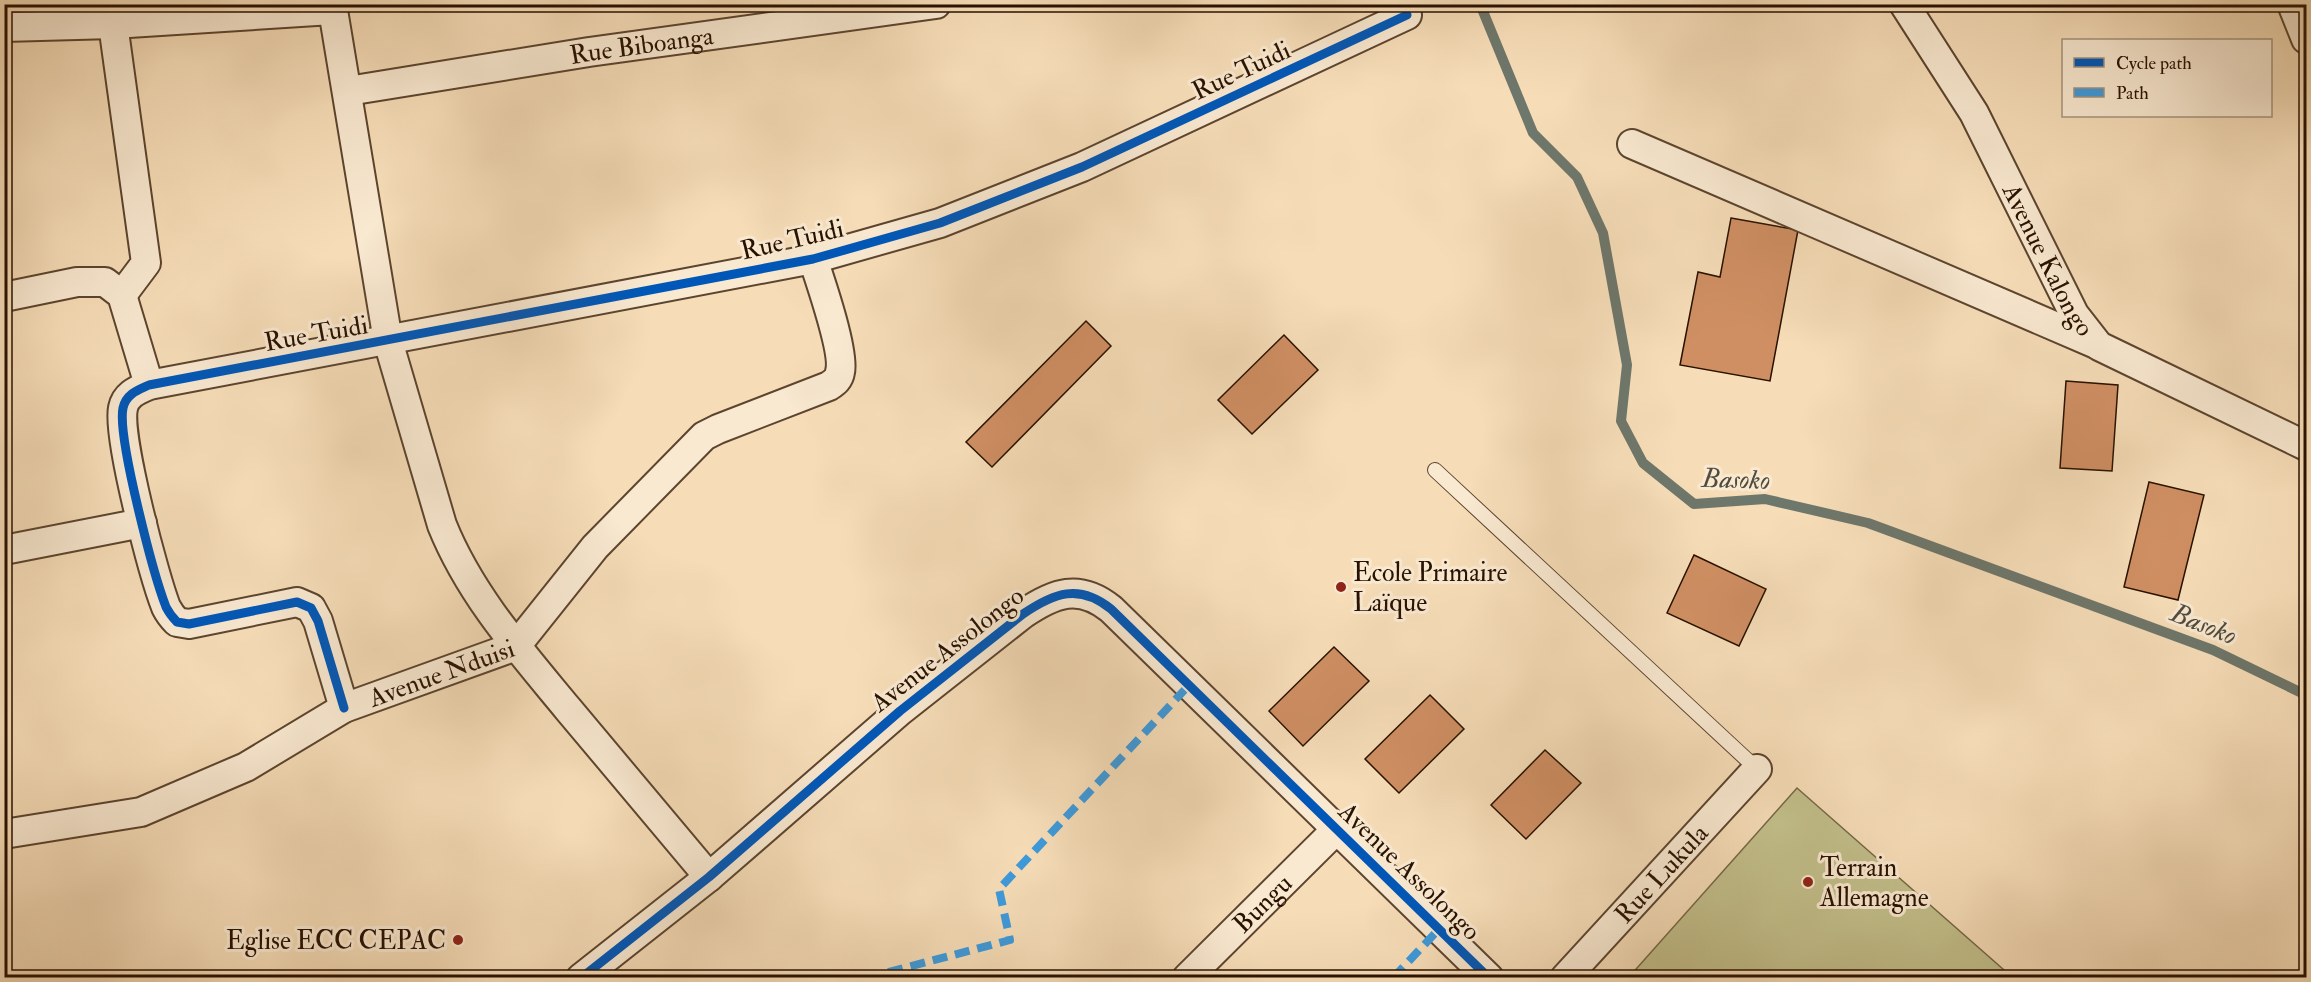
<svg xmlns="http://www.w3.org/2000/svg" width="2311" height="982" viewBox="0 0 2311 982" font-family="'IM FELL Double Pica',serif">
<style>
.green{fill:#c2bf8b;stroke:#756846;stroke-width:1.5}
.lines{fill:none;stroke-linecap:round;stroke-linejoin:round}
.stream{stroke:#6e776b;stroke-width:10}
.building{fill:#cf8f63;stroke:#281100;stroke-width:1.5}
.service-casing{stroke:#5c442e;stroke-width:16}
.minor-casing{stroke:#5c442e;stroke-width:32}
.service{stroke:#f9e9d1;stroke-width:14}
.minor{stroke:#f9e9d1;stroke-width:28}
.quiet{stroke:#3d9adc;stroke-width:8;stroke-dasharray:15 8;stroke-linecap:butt}
.cycleway-casing{stroke:#f9e9d1;stroke-width:13}
.cycleway{stroke:#0057b8;stroke-width:9}
.poi-dot{fill:#8f2418;stroke:#f9e9d1;stroke-width:2}
.labels{text-anchor:middle;stroke-width:6;stroke-linejoin:round;paint-order:stroke}
.street-label{font-size:26px;fill:#281100;stroke:#f9e9d1}
.poi-label{font-size:26px;fill:#281100;stroke:#f9e9d1;text-anchor:start}
.water-label{font-size:27px;font-style:italic;fill:#514c3f;stroke:#f9e9d1}
</style>
<rect width="100%" height="100%" fill="#f6ddb8"/>
<filter id="stains"><feTurbulence type="fractalNoise" baseFrequency=".00333" numOctaves="4"/><feColorMatrix values="0 0 0 0 .2 0 0 0 0 .09 0 0 0 0 .02 0 0 0 .5 -.17"/></filter>
<radialGradient id="worn" r=".72"><stop offset=".6" stop-color="#630" stop-opacity="0"/><stop offset="1" stop-color="#630" stop-opacity=".3"/></radialGradient>
<!-- green -->
<path class="green" d="M1797 788 2012 977H1629Z"/>
<g class="lines">
<!-- stream -->
<path class="stream" d="M1480 4 1533 133 1577 177 1603 233 1627 365 1621 421 1643 463 1694 504 1765 499 1868 523 2213 650 2306 695"/>
</g>
<!-- building -->
<g class="building">
<path d="M1731 218 1798 230 1770 381 1680 365 1698 272 1720 277Z"/>
<path d="M1086 321 1111 346 992 467 966 442Z"/>
<path d="M1284 335 1318 370 1252 434 1218 400Z"/>
<path d="M2066 381 2118 385 2112 471 2060 468Z"/>
<path d="M2149 482 2204 495 2178 600 2124 587Z"/>
<path d="M1694 555 1766 589 1739 646 1667 613Z"/>
<path d="M1334 647 1369 681 1303 746 1269 711Z"/>
<path d="M1430 695 1464 729 1399 793 1365 759Z"/>
<path d="M1545 750 1581 783 1526 839 1491 805Z"/>
</g>
<g class="lines">
<defs>
<path id="service" d="M1435 470 1757 769"/>
<g id="minor">
<path d="M332 4 388 341 442 525C470 595 521 652 568 709 615 765 662 821 709 877"/>
<path id="s1" d="M1904 4 1974 113 2074 314 2099 346 2306 446"/>
<path d="M2292 4 2306 39"/>
<path d="M113 24 146 263 122 295"/>
<path d="M4 27 113 24 332 10"/>
<path id="s2" d="M348 91 589 52 936 4"/>
<path d="M1632 144 2096 344"/>
<path d="M4 297 77 282H105L122 295 149 385"/>
<path d="M4 550 142 523"/>
<path d="M344 708 318 621 311 608 297 602 189 624 177 622C173 618 169 613 166 607 154 576 117 437 123 408 126 394 138 390 149 385L813 259 940 223 1082 167 1407 15"/>
<path id="s3" d="M4 834 141 812 246 767 344 708 516 646 595 547 704 436 718 429 829 386C835 382 839 379 840 372 845 353 820 280 813 259"/>
<path d="M581 978 709 877 900 711 1023 614C1054 593 1079 583 1111 609L1489 978"/>
<path id="s4" d="M1187 978 1337 829"/>
<path id="s5" d="M1565 978 1757 769"/>
</g>
</defs>
<!-- service casing -->
<use href="#service" class="service-casing"/>
<!-- minor casing -->
<use href="#minor" class="minor-casing"/>
<!-- service -->
<use href="#service" class="service"/>
<!-- minor -->
<use href="#minor" class="minor"/>
<!-- quiet -->
<g class="quiet">
<path d="M866 978 1010 940 999 889 1190 684"/>
<path d="M1393 978 1440 928"/>
</g>
<defs>
<g id="cycleway">
<path d="M344 708 318 621 311 608 297 602 189 624 177 622C173 618 169 613 166 607 154 576 117 437 123 408 126 394 138 390 149 385L813 259 940 223 1082 167 1407 15"/>
<path d="M581 978 709 877 900 711 1023 614C1054 593 1079 583 1111 609L1489 978"/>
</g>
</defs>
<!-- cycleway casing -->
<use href="#cycleway" class="cycleway-casing"/>
<!-- cycleway -->
<use href="#cycleway" class="cycleway"/>
</g>
<!-- markers -->
<g class="poi-dot">
<circle cx="1341" cy="587" r="6"/>
<circle cx="1808" cy="882" r="6"/>
<circle cx="458" cy="940" r="6"/>
</g>
<g class="labels">
<!-- street labels -->
<g class="street-label">
<text dy="9" stroke="none"><textPath href="#s2" startOffset="297">Rue Biboanga</textPath></text>
<text transform="translate(1241 70) rotate(-25)" y="9">Rue Tuidi</text>
<text transform="translate(792 239) rotate(-13)" y="9">Rue Tuidi</text>
<text dy="9" stroke="none"><textPath href="#s1" startOffset="294">Avenue Kalongo</textPath></text>
<text transform="translate(316 333) rotate(-10)" y="9">Rue Tuidi</text>
<text transform="translate(947 649) rotate(-38)" y="9">Avenue Assolongo</text>
<text dy="9" stroke="none"><textPath href="#s3" startOffset="471">Avenue Nduisi</textPath></text>
<text transform="translate(1410 871) rotate(44)" y="9">Avenue Assolongo</text>
<text dy="9" stroke="none"><textPath href="#s5" startOffset="142">Rue Lukula</textPath></text>
<text dy="9" stroke="none"><textPath href="#s4" startOffset="106">Bungu</textPath></text>
</g>
<!-- poi labels -->
<g class="poi-label">
<text x="1353" y="581">Ecole Primaire<tspan x="1353" dy="30">Laïque</tspan></text>
<text x="1820" y="876">Terrain<tspan x="1820" dy="30">Allemagne</tspan></text>
<text x="446" y="949" text-anchor="end">Eglise ECC CEPAC</text>
</g>
<!-- water labels -->
<g class="water-label">
<text transform="translate(1736 479) rotate(2)" y="9">Basoko</text>
<text transform="translate(2204 624) rotate(22)" y="9">Basoko</text>
</g>
</g>
<!-- margin -->
<rect width="2311" height="982" fill="none" stroke="#f6ddb8" stroke-width="24"/>
<rect x="6" y="6" width="2299" height="970" fill="none" stroke="#281100" stroke-width="3"/>
<rect x="12" y="12" width="2287" height="958" fill="none" stroke="#281100" stroke-width="1.5"/>
<!-- legend -->
<rect x="2062" y="39" width="210" height="78" fill="#f9e9d1" stroke="#a5937d" stroke-width="1.5"/>
<rect x="2074" y="58" width="30" height="9" fill="#0057b8" stroke="#a5937d" stroke-width="1.5"/>
<text x="2116" y="69" font-size="18" fill="#281100">Cycle path</text>
<rect x="2074" y="88" width="30" height="9" fill="#3d9adc" stroke="#a5937d" stroke-width="1.5"/>
<text x="2116" y="99" font-size="18" fill="#281100">Path</text>
<rect width="100%" height="100%" filter="url(#stains)"/>
<rect width="100%" height="100%" fill="url(#worn)"/>
</svg>
